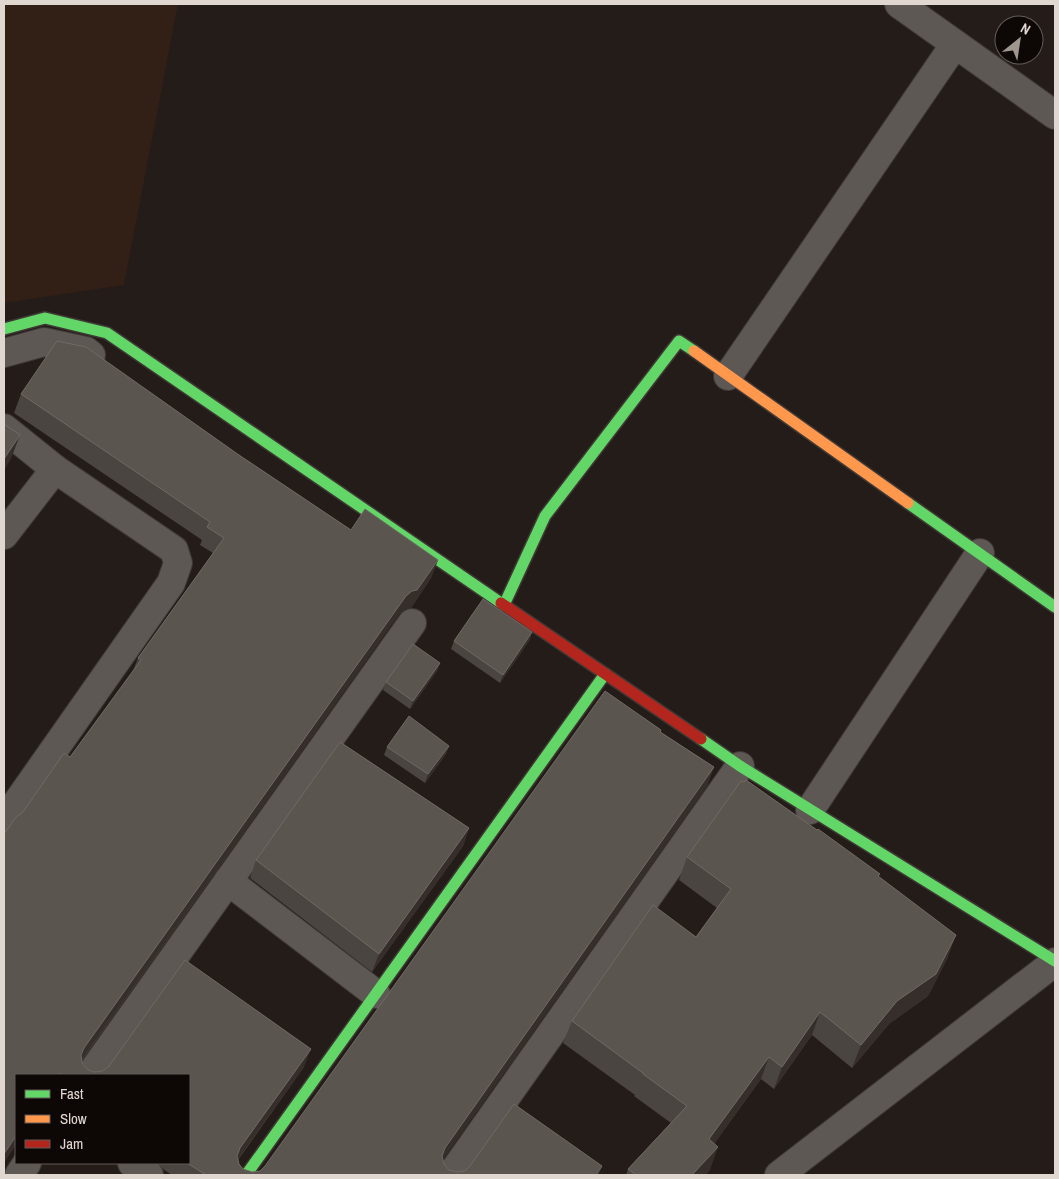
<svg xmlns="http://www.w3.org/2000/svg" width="1059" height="1179" viewBox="0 0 1059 1179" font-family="'Archivo Narrow',sans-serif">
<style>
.built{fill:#321f15}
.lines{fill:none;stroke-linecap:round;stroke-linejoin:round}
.street-casing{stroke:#3f3936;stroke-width:30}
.fast-casing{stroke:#3f3936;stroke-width:14}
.slow-casing{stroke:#3f3936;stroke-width:14}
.jam-casing{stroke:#3f3936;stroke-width:14}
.street{stroke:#5e5854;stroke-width:28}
.fast{stroke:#63d668;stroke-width:11}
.slow{stroke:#ff974d;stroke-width:11}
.jam{stroke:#b3261e;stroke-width:11}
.wall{fill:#4b4541}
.shaded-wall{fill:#352e2a}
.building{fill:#5b5550;stroke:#706964}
</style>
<rect width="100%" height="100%" fill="#241c18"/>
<!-- built -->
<path class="built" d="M4 4H178L124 285 4 303Z"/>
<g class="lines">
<defs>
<g id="street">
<path d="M899 4 1055 115"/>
<path d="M4 353 44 342 86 351 91 355"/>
<path d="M728 376 955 44"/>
<path d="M4 428 55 469 4 535"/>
<path d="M810 810 980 553"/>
<path d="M4 821 171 583 178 563 174 550 55 469"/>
<path d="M228 881 376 994"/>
<path d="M90 1075 412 623"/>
<path d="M132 1163 149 1175"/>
<path d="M19 1175 27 1163"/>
<path d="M451 1175 740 766"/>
<path d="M779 1175 1055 962"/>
</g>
<g id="fast">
<path d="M4 329 45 318 107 333 501 603"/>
<path d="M908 503 1055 607"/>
<path d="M504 605 545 516 679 341 694 351"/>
<path d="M701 739 740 766 1055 961"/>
<path d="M246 1175 605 674"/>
</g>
<path id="slow" d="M694 351 908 503"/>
<path id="jam" d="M501 603 701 739"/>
</defs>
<!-- street casing -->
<use href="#street" class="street-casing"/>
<!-- fast casing -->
<use href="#fast" class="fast-casing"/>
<!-- slow casing -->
<use href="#slow" class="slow-casing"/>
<!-- jam casing -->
<use href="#jam" class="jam-casing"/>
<!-- street -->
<use href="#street" class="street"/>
<!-- fast -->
<use href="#fast" class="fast"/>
<!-- slow -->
<use href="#slow" class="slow"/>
<!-- jam -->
<use href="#jam" class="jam"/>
</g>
<!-- wall -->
<g class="wall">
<path d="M21 394 239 455 351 530 438 560 431 578 411 608 405 609 399 614 82 1060V1063L88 1070 95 1072 304 1067 238 1160 239 1164 243 1169 252 1172 260 1171 265 1166 661 732 714 767 707 786 443 1159 444 1164 449 1170 457 1172 599 1175H172L163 1169 158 1163H189V1075H16L23 812 70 757 133 671 138 658 213 553 200 545 202 540 14 413Z"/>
<path d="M532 632 529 641 500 683 451 649 454 641Z"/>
<path d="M440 663 437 671 410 709 383 690 386 682Z"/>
<path d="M449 746 446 754 425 783 384 755 387 747Z"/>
<path d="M469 828 463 846 372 972 250 878 256 860Z"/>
<path d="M687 857 879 877 948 957 928 996 889 1024 852 1068 812 1035 774 1089 761 1079 714 1144 710 1170 705 1175H626L628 1169 671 1123 634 1096 635 1095 563 1043 572 1021 696 937 717 908 679 880Z"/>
</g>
<!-- shaded-wall -->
<g class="shaded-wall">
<path d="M20 435 11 459 4 470V459Z"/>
<path d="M438 560 431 578 411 608 405 609 399 614 77 1066 84 1048 406 596 412 591Z"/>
<path d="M532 632 529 641 500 683 503 675Z"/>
<path d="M440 663 437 671 410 709 413 701Z"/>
<path d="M449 746 446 754 425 783 428 774Z"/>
<path d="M714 767 707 786 438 1166 445 1148Z"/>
<path d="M469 828 463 846 372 972 379 954Z"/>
<path d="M956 935 948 957 928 996 889 1024 852 1068 861 1045 897 1001Z"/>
<path d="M820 1012 812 1035 774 1089 782 1067Z"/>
<path d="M311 1049 304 1067 233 1166 240 1148Z"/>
<path d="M769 1057 761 1079 701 1162 709 1139Z"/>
<path d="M16 1136V1145L4 1163V1154Z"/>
<path d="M718 1147 710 1170 705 1175H692Z"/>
<path d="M602 1166 599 1175H596Z"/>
</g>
<!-- building -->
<g class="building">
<path d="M57 341 86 347 239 455 351 530 365 509 438 560 417 590 412 591 406 596 84 1048 81 1055 82 1063 88 1070 95 1072 103 1071 109 1066 185 960 311 1049 240 1148 237 1156 239 1164 243 1169 252 1172 260 1171 265 1166 605 691 661 730 660 732 714 767 445 1148 442 1156 444 1164 449 1170 457 1172 465 1171 470 1166 514 1104 602 1166 596 1175H206L187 1163H189V1075H63L60 1073 59 1075H16V1136L4 1154V834L16 817 23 812 64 753 70 757 141 660 138 658 224 538 207 527 210 522 21 394Z"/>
<path d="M4 424 20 435 4 459Z"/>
<path d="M483 599 532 632 503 675 454 641Z"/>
<path d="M413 644 440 663 413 701 386 682Z"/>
<path d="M409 716 449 746 428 774 387 747Z"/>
<path d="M340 742 469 828 379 954 256 860Z"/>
<path d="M746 780 817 830 818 829 880 874 878 876 956 935 936 974 897 1001 861 1045 820 1012 782 1067 769 1057 709 1139 718 1147 692 1175H636L628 1169 687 1106 643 1074V1073L572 1021 653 905 696 937 731 889 687 857 741 781 744 782Z"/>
</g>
<!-- border -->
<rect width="1059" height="1179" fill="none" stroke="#e1d7d1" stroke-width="10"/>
<!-- legend -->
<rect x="15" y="1074" width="175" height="90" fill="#0d0705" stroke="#625a57"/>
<rect x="25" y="1090" width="25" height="8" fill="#63d668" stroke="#625a57"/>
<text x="60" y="1099" font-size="15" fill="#e1d7d1">Fast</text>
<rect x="25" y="1115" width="25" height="8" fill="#ff974d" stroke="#625a57"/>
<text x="60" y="1124" font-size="15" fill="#e1d7d1">Slow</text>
<rect x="25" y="1140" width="25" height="8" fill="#b3261e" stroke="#625a57"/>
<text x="60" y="1149" font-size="15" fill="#e1d7d1">Jam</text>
<!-- north arrow -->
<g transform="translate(1019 40) rotate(30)"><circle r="24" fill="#0d0705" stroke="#625a57"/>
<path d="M0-4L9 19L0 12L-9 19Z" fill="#9f9690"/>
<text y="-8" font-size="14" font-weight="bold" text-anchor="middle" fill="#e1d7d1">N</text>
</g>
</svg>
